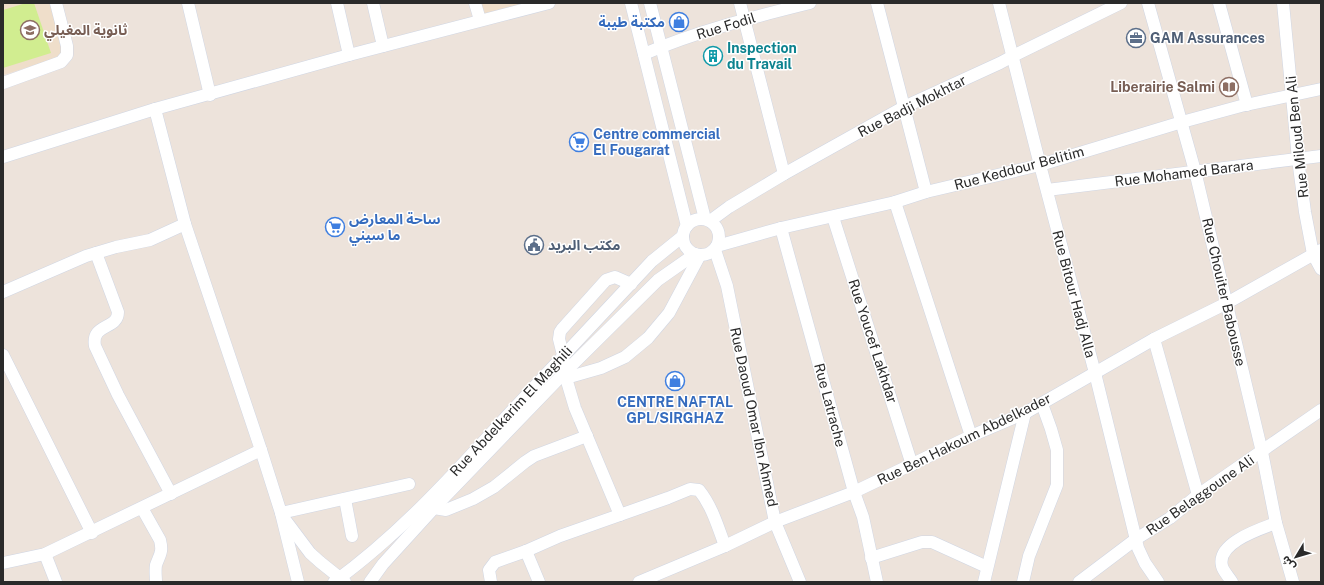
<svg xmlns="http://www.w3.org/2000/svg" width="1324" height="585" viewBox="0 0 1324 585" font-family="'Public Sans','Noto Sans Arabic',sans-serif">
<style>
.education{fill:#efdeca}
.pitch{fill:#d1ed90}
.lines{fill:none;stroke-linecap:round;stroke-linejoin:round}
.minor-casing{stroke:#d0d6e3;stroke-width:13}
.minor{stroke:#fff;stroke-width:12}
.labels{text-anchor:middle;stroke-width:3;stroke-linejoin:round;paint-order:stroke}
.shop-label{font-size:14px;font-weight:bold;fill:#366cbe;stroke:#fff;text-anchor:start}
.street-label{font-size:14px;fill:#2a2a2a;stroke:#fff}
.education-label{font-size:14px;font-weight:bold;fill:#785e54;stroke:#fff;text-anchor:start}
.service-label{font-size:14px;font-weight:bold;fill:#4e5e75;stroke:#fff;text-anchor:start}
.culture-label{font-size:14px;font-weight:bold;fill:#0d838f;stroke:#fff;text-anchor:start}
</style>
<rect width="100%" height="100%" fill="#ede3db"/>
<!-- education -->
<g class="education">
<path d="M3 3H50L63 56 3 75Z"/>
<path d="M477 3H535L480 18Z"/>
</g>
<!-- pitch -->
<path class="pitch" d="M26 3H34L51 53 3 68V10Z"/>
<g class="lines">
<defs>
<g id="minor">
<path d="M188 3 210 95"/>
<path d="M337 3 349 55"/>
<path d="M373 3 383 46"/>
<path d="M475 3 480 20"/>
<path d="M631 3 687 226"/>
<path d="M650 3 705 219"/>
<path d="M740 3 784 174"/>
<path d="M877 3 926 192"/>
<path d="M999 3 1040 165 1095 373 1138 548 1145 563 1158 582"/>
<path d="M1148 3 1195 171 1262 452 1276 523 1293 582"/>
<path d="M1219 3 1247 105"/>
<path d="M1283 3 1298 159 1305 212 1313 254 1321 269"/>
<path d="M644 54C697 31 754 17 810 3"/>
<path d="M3 83 61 62 67 55V46L56 3"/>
<path d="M155 109 185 224 261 450 281 513 298 582"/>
<path d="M3 157 155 109 349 55 549 3"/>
<path d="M1047 190 1321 156"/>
<path d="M895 202 971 436"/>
<path d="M833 217 912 465"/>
<circle cx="701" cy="237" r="18"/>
<path d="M710 221 729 207 784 174 904 107 1000 63 1013 56 1121 3"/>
<path d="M781 228 854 492 863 517 877 582"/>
<path d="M717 246 781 228 895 202 926 192 1040 165 1182 122 1241 106 1321 89"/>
<path d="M715 250 727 286 775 522 800 582"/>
<path d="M96 253 118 312C118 330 91 323 95 346L118 395 171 494"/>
<path d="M3 292 86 256 116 247 150 240 185 224"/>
<path d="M1154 339 1198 495"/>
<path d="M3 355 92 533"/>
<path d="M566 378 601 368 625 357 648 338 669 313 700 255"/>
<path d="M345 499 352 536"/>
<path d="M142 508 160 540C163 552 160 554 156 565 155 571 156 577 156 582"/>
<path d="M434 508 446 510 473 499 494 487 525 462 534 456 587 436"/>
<path d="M281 513 409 484"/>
<path d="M620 515 575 408 566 378 563 355 559 339 560 332 562 329 606 280 615 277 631 284"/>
<path d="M286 521 310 553 320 562 345 582"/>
<path d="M45 554 56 582"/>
<path d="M871 558 922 542H932L987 567"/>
<path d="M3 563 45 554 261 450"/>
<path d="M334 582C399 535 453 475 507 416 555 364 604 313 652 261L683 236"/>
<path d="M370 582 383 564 434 508 565 372 658 280 695 254"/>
<path d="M491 582 489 570 495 562 526 551"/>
<path d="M539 582 526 551 560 536 668 498 690 489 699 490C712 506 718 527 725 546"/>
<path d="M639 582 725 546 775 522 854 492 971 436 1025 413 1154 339 1227 303 1321 250"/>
<path d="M984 582 1025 413"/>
<path d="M1023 582 1029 556 1057 485V450L1051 429 1042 404"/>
<path d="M1079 582 1136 539 1170 518 1198 495 1321 410"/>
<path d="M1232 582C1229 577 1223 571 1222 566 1216 543 1260 529 1276 523"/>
</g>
</defs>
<!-- minor casing -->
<use href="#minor" class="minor-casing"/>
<!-- minor -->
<use href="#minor" class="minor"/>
</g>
<!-- icons -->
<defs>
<symbol id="shop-ring" viewBox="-11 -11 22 22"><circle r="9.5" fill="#fff" stroke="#3f7fe0" stroke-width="1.5"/><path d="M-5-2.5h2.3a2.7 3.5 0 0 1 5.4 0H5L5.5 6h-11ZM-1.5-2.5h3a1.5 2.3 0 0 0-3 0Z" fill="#3f7fe0"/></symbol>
<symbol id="school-ring" viewBox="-11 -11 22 22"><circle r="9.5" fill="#fff" stroke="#8d6e63" stroke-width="1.5"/><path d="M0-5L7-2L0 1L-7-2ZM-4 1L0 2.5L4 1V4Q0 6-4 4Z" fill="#8d6e63"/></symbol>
<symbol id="office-ring" viewBox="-11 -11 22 22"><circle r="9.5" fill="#fff" stroke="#5c6f8a" stroke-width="1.5"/><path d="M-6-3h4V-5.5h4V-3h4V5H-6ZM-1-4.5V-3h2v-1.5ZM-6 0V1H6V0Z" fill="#5c6f8a"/></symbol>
<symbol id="building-ring" viewBox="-11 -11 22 22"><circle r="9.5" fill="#fff" stroke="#0f9aa8" stroke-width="1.5"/><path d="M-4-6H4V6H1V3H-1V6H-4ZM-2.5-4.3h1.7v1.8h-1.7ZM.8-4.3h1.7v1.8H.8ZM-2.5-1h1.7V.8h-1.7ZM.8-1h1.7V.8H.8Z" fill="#0f9aa8"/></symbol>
<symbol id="library-ring" viewBox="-11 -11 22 22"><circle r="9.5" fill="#fff" stroke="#8d6e63" stroke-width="1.5"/><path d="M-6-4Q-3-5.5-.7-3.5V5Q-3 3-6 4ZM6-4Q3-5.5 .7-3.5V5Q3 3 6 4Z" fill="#8d6e63"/></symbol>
<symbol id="supermarket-ring" viewBox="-11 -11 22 22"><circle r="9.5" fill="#fff" stroke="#3f7fe0" stroke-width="1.5"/><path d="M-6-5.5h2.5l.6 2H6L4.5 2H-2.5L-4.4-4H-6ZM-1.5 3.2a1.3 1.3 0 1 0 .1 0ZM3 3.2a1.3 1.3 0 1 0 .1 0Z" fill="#3f7fe0"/></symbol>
<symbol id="civic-ring" viewBox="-11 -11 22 22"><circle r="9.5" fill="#fff" stroke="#5c6f8a" stroke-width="1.5"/><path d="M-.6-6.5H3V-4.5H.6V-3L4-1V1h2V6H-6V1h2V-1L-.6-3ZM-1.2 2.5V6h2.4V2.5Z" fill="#5c6f8a"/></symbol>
</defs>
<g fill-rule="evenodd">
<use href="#shop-ring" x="668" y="11" width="22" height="22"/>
<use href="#school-ring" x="19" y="19" width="22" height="22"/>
<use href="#office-ring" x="1125" y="27" width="22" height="22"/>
<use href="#building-ring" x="702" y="45" width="22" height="22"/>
<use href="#library-ring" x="1218" y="76" width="22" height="22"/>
<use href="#supermarket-ring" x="568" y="131" width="22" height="22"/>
<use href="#supermarket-ring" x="324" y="216" width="22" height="22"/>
<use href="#civic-ring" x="523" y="234" width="22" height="22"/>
<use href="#shop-ring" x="664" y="370" width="22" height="22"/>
</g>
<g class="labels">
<!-- shop labels -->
<g class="shop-label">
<text x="665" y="27" text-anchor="end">مكتبة طيبة</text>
<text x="593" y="139">Centre commercial<tspan x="593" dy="16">El Fougarat</tspan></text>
<text x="349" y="224">ساحة المعارض<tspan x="349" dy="16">ما سيني</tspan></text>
<text x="675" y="407" text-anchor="middle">CENTRE NAFTAL<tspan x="675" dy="16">GPL/SIRGHAZ</tspan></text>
</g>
<!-- street labels -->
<g class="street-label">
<text transform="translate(726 26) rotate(-17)" y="5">Rue Fodil</text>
<text transform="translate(912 106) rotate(-27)" y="5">Rue Badji Mokhtar</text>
<text transform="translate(1297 137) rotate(-96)" y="5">Rue Miloud Ben Ali</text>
<text transform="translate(1019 168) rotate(-15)" y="5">Rue Keddour Belitim</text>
<text transform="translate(1184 173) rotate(-7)" y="5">Rue Mohamed Barara</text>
<text transform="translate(1224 292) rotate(77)" y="5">Rue Chouiter Babousse</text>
<text transform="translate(1074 294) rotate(75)" y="5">Rue Bitour Hadj Alla</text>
<text transform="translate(873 341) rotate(72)" y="5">Rue Youcef Lakhdar</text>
<text transform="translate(830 405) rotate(75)" y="5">Rue Latrache</text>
<text transform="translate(511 411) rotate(-47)" y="5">Rue Abdelkarim El Maghili</text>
<text transform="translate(754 417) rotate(78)" y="5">Rue Daoud Omar Ibn Ahmed</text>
<text transform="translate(964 439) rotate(-26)" y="5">Rue Ben Hakoum Abdelkader</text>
<text transform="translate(1200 495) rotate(-35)" y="5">Rue Belaggoune Ali</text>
</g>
<!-- education labels -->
<g class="education-label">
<text x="44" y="35">ثانوية المغيلي</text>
<text x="1215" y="92" text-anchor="end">Liberairie Salmi</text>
</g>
<!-- service labels -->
<g class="service-label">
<text x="1150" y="43">GAM Assurances</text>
<text x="548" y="250">مكتب البريد</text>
</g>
<!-- culture labels -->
<g class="culture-label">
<text x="727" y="53">Inspection<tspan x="727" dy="16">du Travail</tspan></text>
</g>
</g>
<!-- border -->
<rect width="1324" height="585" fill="none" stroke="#2a2a2a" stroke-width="8"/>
<!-- north arrow -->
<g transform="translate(1296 557) rotate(232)" stroke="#ffffff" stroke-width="3" paint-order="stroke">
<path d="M0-3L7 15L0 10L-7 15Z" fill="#2a2a2a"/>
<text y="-6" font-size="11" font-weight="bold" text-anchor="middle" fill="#2a2a2a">ش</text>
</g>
</svg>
